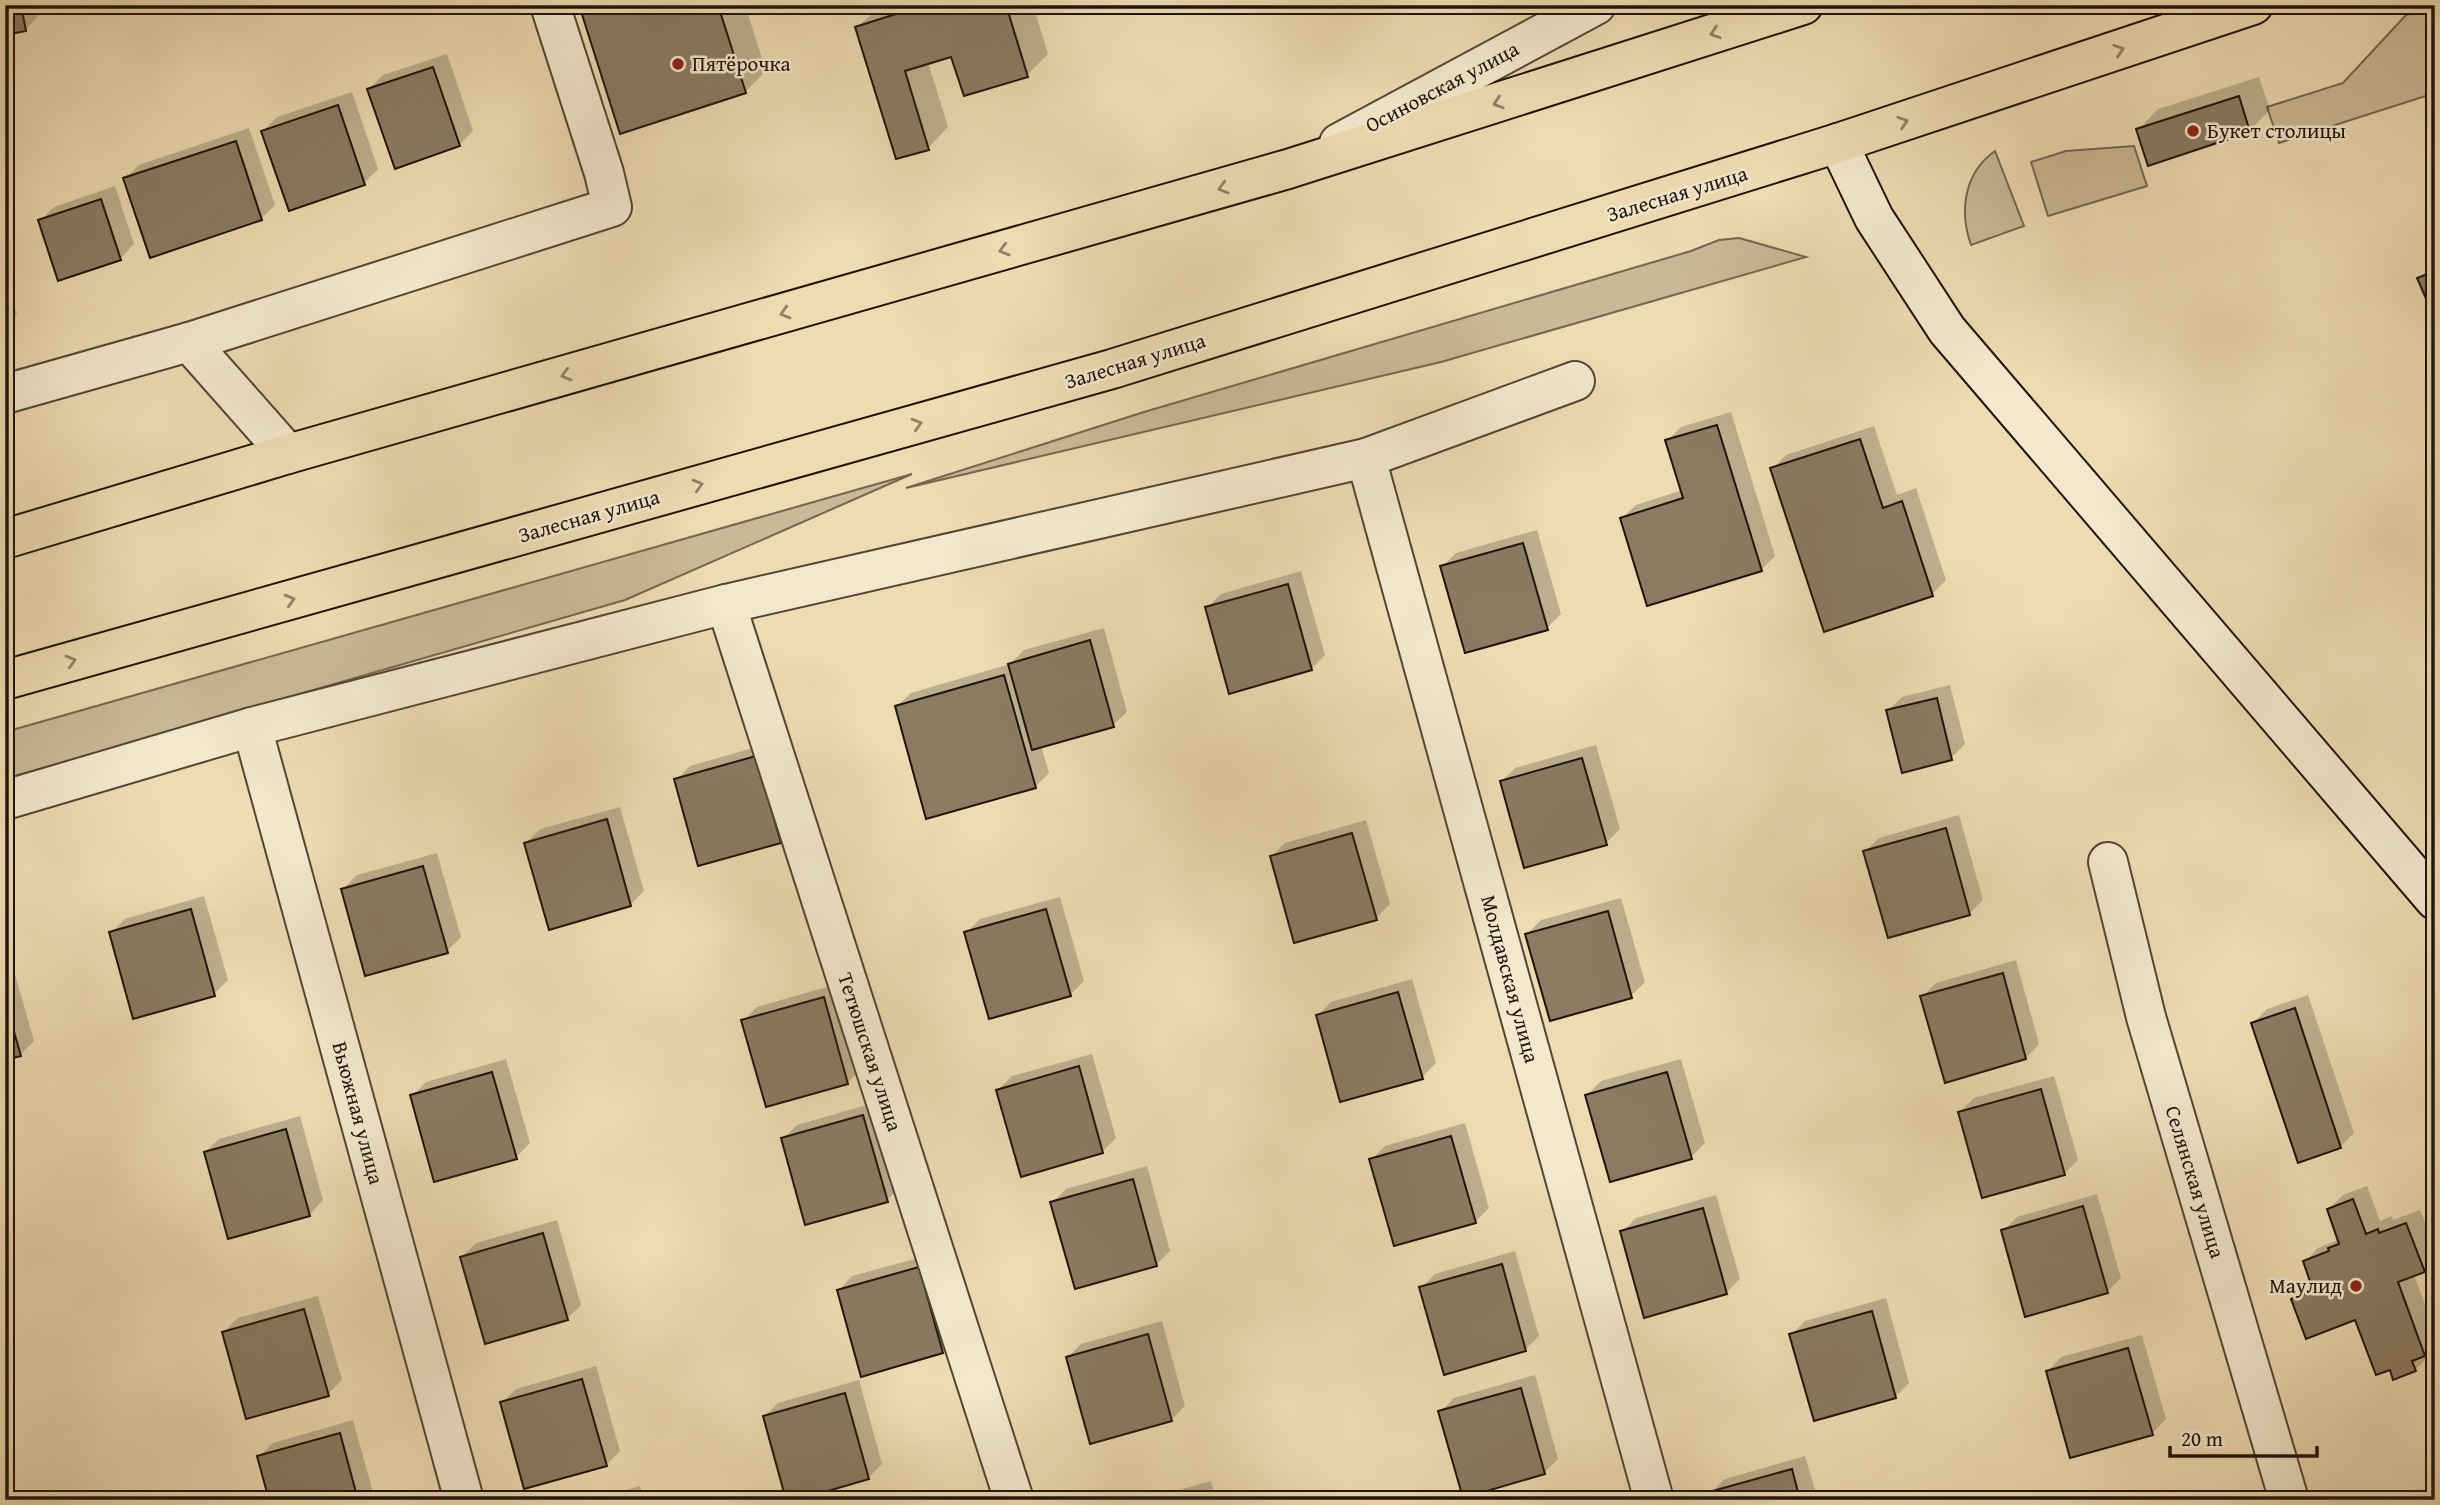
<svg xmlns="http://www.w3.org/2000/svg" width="2440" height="1505" viewBox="0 0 2440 1505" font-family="'Gentium Book Plus',serif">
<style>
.green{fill:#cab996;stroke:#746651;stroke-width:2}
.shadow{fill:#0003}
.building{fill:#8a7b62;stroke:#1f130c;stroke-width:2}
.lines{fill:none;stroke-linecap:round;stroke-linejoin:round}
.minor-casing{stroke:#524536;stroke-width:42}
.tertiary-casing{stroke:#524536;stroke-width:42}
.secondary-casing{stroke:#1f130c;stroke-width:42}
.primary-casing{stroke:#1f130c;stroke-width:42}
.minor{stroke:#f3e8cd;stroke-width:38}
.tertiary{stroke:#f3e8cd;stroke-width:38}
.secondary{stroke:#f3e8cd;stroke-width:38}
.primary{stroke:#eddbb2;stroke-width:38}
.oneway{stroke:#908167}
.poi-dot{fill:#8f2418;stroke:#f3e8cd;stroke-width:2.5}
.labels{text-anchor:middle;stroke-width:5;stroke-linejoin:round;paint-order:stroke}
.poi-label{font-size:21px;fill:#1f130c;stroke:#f3e8cd;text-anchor:start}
.street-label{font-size:21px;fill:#1f130c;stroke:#f3e8cd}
</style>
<rect width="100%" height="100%" fill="#eddbb2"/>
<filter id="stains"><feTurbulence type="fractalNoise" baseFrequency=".00286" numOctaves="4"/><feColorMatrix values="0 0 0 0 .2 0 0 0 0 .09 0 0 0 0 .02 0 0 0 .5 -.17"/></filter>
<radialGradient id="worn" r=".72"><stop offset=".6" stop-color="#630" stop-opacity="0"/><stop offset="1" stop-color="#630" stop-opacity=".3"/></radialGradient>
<!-- green -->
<g class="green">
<path d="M2435 8V93L2279 143 2267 107 2343 83 2406 15Z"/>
<path d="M2134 146 2147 186 2048 216 2031 162 2066 151Z"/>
<path d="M1995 151 2024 226 1971 245C1959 211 1964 173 1995 151Z"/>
<path d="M1739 238 1806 257 1441 362 906 488 1144 412 1691 251 1719 240Z"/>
<path d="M912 474 625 600 5 779V732Z"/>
</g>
<!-- shadow -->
<g class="shadow">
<path d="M5 5H37L39 15 26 29Z"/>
<path d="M581 5H745L766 71 745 92Z"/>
<path d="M882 5H1033L1048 54 1027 75 953 54 928 62 948 127 928 148 857 27Z"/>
<path d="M447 54 473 131 459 145 369 89 383 75Z"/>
<path d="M2259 77 2270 110 2249 131 2138 130 2158 109Z"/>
<path d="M352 92 378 169 364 183 263 131 277 117Z"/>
<path d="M249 128 275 205 261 219 125 179 139 165Z"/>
<path d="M115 186 134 244 121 258 59 278 40 221 54 207Z"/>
<path d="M2435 264V314L2419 279Z"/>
<path d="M5 280 17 315 5 327Z"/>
<path d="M1731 412 1775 556 1761 570 1622 518 1636 505 1682 490 1667 441 1681 427Z"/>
<path d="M1874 426 1897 495 1916 488 1946 580 1932 594 1772 469 1786 455Z"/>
<path d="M1537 530 1561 614 1547 628 1442 567 1456 553Z"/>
<path d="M1301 571 1325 655 1311 669 1207 608 1221 594Z"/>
<path d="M1104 628 1127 712 1113 725 1041 746 1049 773 1035 787 897 706 911 693 1010 664 1024 650Z"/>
<path d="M1950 685 1965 744 1951 758 1888 711 1902 697Z"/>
<path d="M770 743 794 828 780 841 676 780 690 766Z"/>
<path d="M1596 745 1620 829 1606 843 1502 781 1515 768Z"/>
<path d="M620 807 644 891 630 905 526 843 540 829Z"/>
<path d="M1959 815 1983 900 1969 914 1865 852 1879 838Z"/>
<path d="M1366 820 1390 904 1376 918 1272 856 1285 843Z"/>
<path d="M437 853 461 937 447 951 343 889 357 875Z"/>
<path d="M204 896 228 980 214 994 111 933 125 919Z"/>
<path d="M1060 897 1084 981 1070 995 966 933 980 919Z"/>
<path d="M1621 898 1645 982 1631 996 1527 934 1541 920Z"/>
<path d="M10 957 34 1041 20 1055 5 1059V958Z"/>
<path d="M2016 960 2039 1044 2026 1058 1922 997 1936 983Z"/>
<path d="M1412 979 1436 1063 1422 1077 1318 1015 1331 1002Z"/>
<path d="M837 984 861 1069 847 1083 743 1021 757 1007Z"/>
<path d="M2308 995 2354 1133 2340 1147 2253 1023 2267 1009Z"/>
<path d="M1092 1054 1116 1138 1102 1152 998 1090 1012 1076Z"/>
<path d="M506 1059 530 1143 516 1157 412 1096 426 1082Z"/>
<path d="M1681 1059 1705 1143 1691 1157 1587 1095 1601 1081Z"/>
<path d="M2054 1076 2078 1160 2064 1174 1960 1112 1974 1098Z"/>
<path d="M877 1102 901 1186 887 1200 783 1139 797 1125Z"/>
<path d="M300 1116 323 1200 310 1214 229 1237 205 1152 219 1139Z"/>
<path d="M1465 1123 1489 1208 1475 1222 1371 1160 1385 1146Z"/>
<path d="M1147 1166 1170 1251 1156 1265 1052 1203 1066 1189Z"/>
<path d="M2367 1186 2380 1221 2392 1216 2393 1220 2420 1210 2435 1248V1260L2424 1271 2414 1275 2435 1331V1344L2427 1352 2429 1356 2415 1370 2391 1368 2356 1318 2293 1299 2313 1283 2305 1262 2318 1248 2338 1240 2329 1209 2343 1195Z"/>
<path d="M2097 1194 2121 1278 2107 1292 2003 1231 2017 1217Z"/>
<path d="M1716 1195 1740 1279 1726 1293 1622 1232 1636 1218Z"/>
<path d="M557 1220 581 1305 567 1319 462 1257 476 1243Z"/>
<path d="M1515 1251 1539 1336 1525 1350 1421 1288 1435 1274Z"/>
<path d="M933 1254 956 1338 942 1352 839 1290 852 1276Z"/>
<path d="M318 1296 342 1380 328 1394 224 1332 238 1318Z"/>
<path d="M1886 1298 1909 1383 1895 1397 1791 1335 1805 1321Z"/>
<path d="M1162 1321 1185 1406 1172 1419 1067 1358 1081 1344Z"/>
<path d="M2142 1335 2166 1419 2152 1433 2048 1371 2061 1357Z"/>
<path d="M596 1366 620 1451 606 1465 502 1403 516 1389Z"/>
<path d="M1535 1375 1558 1459 1544 1473 1440 1412 1454 1398Z"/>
<path d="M859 1380 882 1464 868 1478 764 1417 778 1403Z"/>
<path d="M353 1420 375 1500H271L259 1457 273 1443Z"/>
<path d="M1805 1456 1818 1500H1713L1711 1493 1725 1479Z"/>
<path d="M5 1475 11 1497 9 1500H5Z"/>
<path d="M1211 1481 1216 1500H1144Z"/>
<path d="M640 1486 644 1500H593Z"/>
<path d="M2186 1492 2188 1500H2159Z"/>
</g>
<!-- building -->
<g class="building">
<path d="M5 5H21L26 31 5 35Z"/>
<path d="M579 5H718L746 93 620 134Z"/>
<path d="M924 5H1006L1028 77 964 96 951 57 905 71 929 150 896 159 855 27Z"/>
<path d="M433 67 460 146 395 169 367 89Z"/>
<path d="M2239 96 2250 132 2148 166 2136 129Z"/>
<path d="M338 105 365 185 289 211 261 131Z"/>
<path d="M236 141 262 220 150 258 123 178Z"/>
<path d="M101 199 121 260 58 281 38 220Z"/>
<path d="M2435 271V319L2417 278Z"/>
<path d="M1717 425 1762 571 1647 606 1620 518 1683 498 1665 440Z"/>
<path d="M1860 439 1883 508 1902 501 1933 596 1824 632 1770 468Z"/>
<path d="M1523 543 1548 630 1465 653 1440 566Z"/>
<path d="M1288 584 1312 670 1229 694 1205 607Z"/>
<path d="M1090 640 1114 727 1032 750 1008 664Z"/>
<path d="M1004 675 1036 788 926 819 895 706Z"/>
<path d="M1937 698 1952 760 1902 773 1886 710Z"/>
<path d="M756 756 781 843 698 866 674 779Z"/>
<path d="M1582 758 1607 845 1524 868 1500 781Z"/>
<path d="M607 819 631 906 549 930 524 843Z"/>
<path d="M1946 828 1970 915 1888 938 1863 851Z"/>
<path d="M1352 833 1377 920 1294 943 1270 856Z"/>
<path d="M423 866 448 953 365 976 341 889Z"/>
<path d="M191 909 215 996 133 1019 109 932Z"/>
<path d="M1046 909 1071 996 989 1019 964 932Z"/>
<path d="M1608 911 1632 998 1550 1021 1525 934Z"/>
<path d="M2003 973 2026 1059 1945 1083 1920 996Z"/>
<path d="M1398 992 1423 1079 1340 1102 1316 1015Z"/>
<path d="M824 997 848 1084 766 1107 741 1020Z"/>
<path d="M5 1001 21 1056 5 1060Z"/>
<path d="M2295 1008 2341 1148 2298 1163 2251 1023Z"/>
<path d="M1079 1066 1103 1153 1021 1177 996 1090Z"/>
<path d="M492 1072 517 1159 434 1182 410 1095Z"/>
<path d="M1667 1072 1692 1159 1610 1182 1585 1095Z"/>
<path d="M2041 1089 2065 1175 1982 1198 1958 1112Z"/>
<path d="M863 1115 888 1202 805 1225 781 1138Z"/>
<path d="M286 1129 310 1216 228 1239 204 1152Z"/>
<path d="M1451 1136 1476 1223 1394 1246 1369 1159Z"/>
<path d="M1133 1179 1157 1266 1075 1289 1050 1202Z"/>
<path d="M2353 1199 2366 1234 2378 1229 2379 1233 2406 1223 2425 1272 2398 1282 2425 1356 2412 1361 2416 1371 2393 1380 2390 1370 2376 1375 2355 1320 2306 1339 2291 1299 2313 1290 2303 1261 2329 1251 2328 1248 2339 1244 2327 1209Z"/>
<path d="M2083 1206 2108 1293 2025 1317 2001 1230Z"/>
<path d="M1703 1208 1727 1294 1644 1318 1620 1231Z"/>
<path d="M543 1233 568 1320 485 1344 460 1257Z"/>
<path d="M1502 1264 1526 1351 1444 1375 1419 1287Z"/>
<path d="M919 1267 943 1353 861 1377 837 1290Z"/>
<path d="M304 1309 329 1396 246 1419 222 1332Z"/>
<path d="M1872 1311 1896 1398 1814 1421 1789 1334Z"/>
<path d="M1148 1334 1172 1421 1090 1444 1066 1357Z"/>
<path d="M2128 1348 2153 1435 2070 1458 2046 1371Z"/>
<path d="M582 1379 607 1466 524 1489 500 1402Z"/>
<path d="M1521 1388 1545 1474 1463 1498 1438 1411Z"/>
<path d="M845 1393 869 1479 797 1500H786L763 1416Z"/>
<path d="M340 1433 358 1500H269L257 1456Z"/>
<path d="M1792 1469 1800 1500H1711L1709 1492Z"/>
</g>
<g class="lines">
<defs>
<g id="minor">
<path d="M189 342 288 454"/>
<path d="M5 394 189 342 612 207 604 173 550 5"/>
<path d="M1366 458 1654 1500"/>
<path d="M726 604 1014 1500"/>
<path d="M252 727 464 1500"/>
<path d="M5 800 252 727 726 604 1366 458 1575 381"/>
<path d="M2108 862 2146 1017 2289 1500"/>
</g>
<path id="tertiary" d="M1339 143 1596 5"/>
<path id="secondary" d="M1838 143 1874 218 1947 330 2435 900"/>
<g id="primary">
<path d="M5 539 288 454 1288 169 1803 5"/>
<path d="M5 680 1112 369 1838 143 2253 5"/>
</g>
</defs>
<!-- minor casing -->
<use href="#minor" class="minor-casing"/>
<!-- tertiary casing -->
<use href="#tertiary" class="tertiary-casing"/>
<!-- secondary casing -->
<use href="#secondary" class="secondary-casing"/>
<!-- primary casing -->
<use href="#primary" class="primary-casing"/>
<!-- minor -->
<use href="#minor" class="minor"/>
<!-- tertiary -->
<use href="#tertiary" class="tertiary"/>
<!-- secondary -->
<use href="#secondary" class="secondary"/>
<!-- primary -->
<use href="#primary" class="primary"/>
</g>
<!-- one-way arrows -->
<defs><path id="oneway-chevron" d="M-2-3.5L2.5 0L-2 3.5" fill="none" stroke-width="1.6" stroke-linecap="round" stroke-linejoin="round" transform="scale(1.75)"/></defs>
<g class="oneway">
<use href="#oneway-chevron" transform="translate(1715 33) rotate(162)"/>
<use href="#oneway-chevron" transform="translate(2119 50) rotate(-18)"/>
<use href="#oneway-chevron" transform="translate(1498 103) rotate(162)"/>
<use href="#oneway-chevron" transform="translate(1903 122) rotate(-18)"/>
<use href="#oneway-chevron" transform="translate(1223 188) rotate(164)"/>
<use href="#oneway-chevron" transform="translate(1004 250) rotate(164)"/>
<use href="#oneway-chevron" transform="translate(785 313) rotate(164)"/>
<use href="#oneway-chevron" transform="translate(566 375) rotate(164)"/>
<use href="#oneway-chevron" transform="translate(917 424) rotate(-16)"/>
<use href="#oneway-chevron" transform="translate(698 485) rotate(-16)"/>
<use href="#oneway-chevron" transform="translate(290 600) rotate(-16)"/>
<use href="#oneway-chevron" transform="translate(71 661) rotate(-16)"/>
</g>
<!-- markers -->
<g class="poi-dot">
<circle cx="678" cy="64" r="7"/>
<circle cx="2193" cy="131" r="7"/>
<circle cx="2356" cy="1286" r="7"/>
</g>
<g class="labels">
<!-- poi labels -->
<g class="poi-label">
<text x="692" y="71">Пятёрочка</text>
<text x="2207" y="138">Букет столицы</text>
<text x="2342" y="1293" text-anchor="end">Маулид</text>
</g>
<!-- street labels -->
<g class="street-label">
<text transform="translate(1442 87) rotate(-28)" y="7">Осиновская улица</text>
<text transform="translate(1677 194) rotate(-17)" y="7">Залесная улица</text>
<text transform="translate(1135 361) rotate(-17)" y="7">Залесная улица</text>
<text transform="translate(589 516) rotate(-16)" y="7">Залесная улица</text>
<text transform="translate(1510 979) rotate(75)" y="7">Молдавская улица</text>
<text transform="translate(870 1052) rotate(72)" y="7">Тетюшская улица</text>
<text transform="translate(358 1113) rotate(75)" y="7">Вьюжная улица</text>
<text transform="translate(2195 1182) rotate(73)" y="7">Селянская улица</text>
</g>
</g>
<!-- margin -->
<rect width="2440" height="1505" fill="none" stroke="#eddbb2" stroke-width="28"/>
<rect x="7" y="7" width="2426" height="1491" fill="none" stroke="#1f130c" stroke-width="3.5"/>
<rect x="14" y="14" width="2412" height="1477" fill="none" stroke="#1f130c" stroke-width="2"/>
<!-- scale -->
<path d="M2170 1446v10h147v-10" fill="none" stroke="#1f130c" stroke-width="3.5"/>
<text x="2181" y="1446" font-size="21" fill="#1f130c" stroke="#f3e8cd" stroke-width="5" paint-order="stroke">20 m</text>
<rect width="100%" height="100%" filter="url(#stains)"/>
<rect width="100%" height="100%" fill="url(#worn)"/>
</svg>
